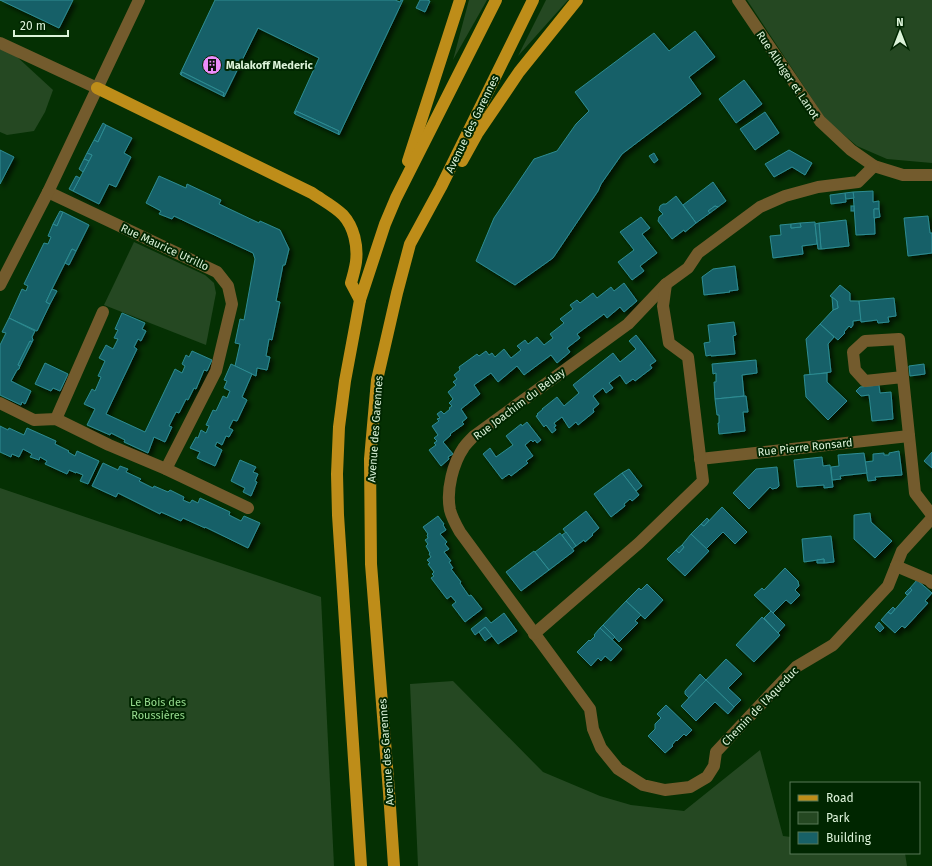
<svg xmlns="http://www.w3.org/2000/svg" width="932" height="866" viewBox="0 0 932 866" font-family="'Fira Sans',sans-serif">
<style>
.green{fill:#254822}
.building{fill:#186167;stroke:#2d8c93;filter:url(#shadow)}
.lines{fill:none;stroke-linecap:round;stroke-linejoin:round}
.minor{stroke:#735b2d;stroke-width:12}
.major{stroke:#be8d19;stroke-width:12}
.labels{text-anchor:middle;stroke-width:4;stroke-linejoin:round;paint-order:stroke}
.poi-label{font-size:11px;font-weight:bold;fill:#dcf3d9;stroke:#002600;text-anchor:start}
.street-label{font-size:11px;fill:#dcf3d9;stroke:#002600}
.park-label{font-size:11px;fill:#97dc8f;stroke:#002600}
</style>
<defs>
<filter id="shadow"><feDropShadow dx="3.5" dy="3.5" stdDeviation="2" flood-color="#0009"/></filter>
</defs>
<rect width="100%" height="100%" fill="#053003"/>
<!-- green -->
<g class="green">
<path d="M469 0H487L453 60Z"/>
<path d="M546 0H568L518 56Z"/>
<path d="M747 0H932V163L887 159 857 146 826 120Z"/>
<path d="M0 49 15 55 53 90 45 112 34 131 7 135 0 132Z"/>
<path d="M134 242 205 275 214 283 216 293 206 345 104 305Z"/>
<path d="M0 488 321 597 334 866H0Z"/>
<path d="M453 681 543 772 600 796 631 805 684 811 760 750 783 836 791 837V853H905L907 866H418L410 684Z"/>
</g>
<!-- building -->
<g class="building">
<path d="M0 0H73L59 28Z"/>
<path d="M215 0H395L400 2 401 0H403L339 135 338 134 339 131 296 111 295 114 294 113 319 58 258 28 224 97 223 96 224 93 182 72 181 75 180 74Z"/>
<path d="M420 0H427L430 1 425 12 416 8Z"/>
<path d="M695 31 715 57 689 77 701 94 622 154 601 184 598 191 553 258 515 285 476 261 494 218 534 159 557 151 576 124 589 111 575 92 654 33 669 51Z"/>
<path d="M182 72 224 93 223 96 181 75Z"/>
<path d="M744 80 762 104 736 123 719 99Z"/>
<path d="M296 111 339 131 338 134 295 114Z"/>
<path d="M765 112 779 133 755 150 740 129Z"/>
<path d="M103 123 106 125 98 142 94 140Z"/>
<path d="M106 125 132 138 124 153 131 157 116 187 109 184 99 204 73 191 92 155 87 153 94 140 98 142Z"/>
<path d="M0 150 14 157 0 184Z"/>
<path d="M789 150 812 163 805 175 792 167 774 177 765 164Z"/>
<path d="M87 153 92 155 89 161 84 159Z"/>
<path d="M654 153 658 160 654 163 649 156Z"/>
<path d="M84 159 89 161 83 172 79 169Z"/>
<path d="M76 176 80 178 73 191 69 189Z"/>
<path d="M159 176 186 188 187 184 221 200 219 204 259 223 260 221 280 230 289 249 285 265H283L276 301 280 302 272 340 269 339 266 356 270 357 267 370 257 368 256 376 235 366 240 344 235 343 240 319 244 320 255 259 253 253 174 216 172 219 159 214 161 211 146 203Z"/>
<path d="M713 182 726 201 718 207 715 206 708 211 710 213 696 223 683 205Z"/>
<path d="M873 191V202L879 201V209H874L875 234 856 235 853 192Z"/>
<path d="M853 192 854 198 846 199 845 193Z"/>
<path d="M845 193 846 202 831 204 830 195Z"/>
<path d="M676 196 696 223 685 232 684 230 672 239 658 221 659 217 663 214 659 210 660 206 663 204H666Z"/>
<path d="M715 206 718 207 710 213 708 211Z"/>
<rect x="851" y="206" width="3" height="5"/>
<path d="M874 209H879L880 217 874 218Z"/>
<path d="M60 211 63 212 57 226 53 224Z"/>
<path d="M63 212 89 225 76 251 72 249 52 289 46 302 50 304 37 331 9 318 22 289 26 291 28 286 24 284 44 243 48 244 51 237 48 236 53 224 57 226Z"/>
<path d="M928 216 930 233H932V253L908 256 904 218Z"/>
<path d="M641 217 650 228 642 234 657 253 640 266 644 271 632 280 618 262 634 250 620 232Z"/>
<path d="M846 220 849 246 821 249 819 223Z"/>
<path d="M815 222 817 244 802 246 803 254 773 258 770 236 781 235 780 225 791 224V228L801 227 800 223Z"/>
<path d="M800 223 801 227 791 228V224Z"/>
<path d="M819 223 821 249H818L815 224Z"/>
<path d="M72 249 76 251 69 265 65 263Z"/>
<path d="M735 266 738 290 729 291 730 292 704 295 702 277 713 269Z"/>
<path d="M624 283 637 301 624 312 620 307 607 318 604 314 577 334 580 338 567 348 570 352 557 363 551 355 524 375 517 366 498 382 491 373 474 385 480 394 461 409 467 418 462 422 464 424 450 434 451 435 443 442 453 454 448 457 449 459 441 466 429 450 436 445 434 443 437 441 434 438 438 435 432 426 439 421 437 419 440 418 437 414 441 411 444 414 450 409 449 408 452 406 449 403 453 399 448 392 456 385 453 382 457 379 454 375 460 370 459 367 477 354 479 356 486 351 489 355 492 353 495 357 504 349 511 358 521 350 517 346 525 340 528 344 537 337 544 345 553 338 550 334 564 323 560 319 573 309 570 305 577 300 580 303 593 293 597 298 611 287 614 291Z"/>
<path d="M840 285 850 293V301H859L861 320 853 321V325L851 328 849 326 844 332 845 333 838 340 820 324 833 310 838 308 837 301 830 296Z"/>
<path d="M52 289 57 291 50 304 46 302Z"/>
<path d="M832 297 837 301 838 308 833 310Z"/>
<path d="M894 298 896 316 888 317 889 322 878 323 877 320 861 322 859 301Z"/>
<path d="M122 313 145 323 142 329 146 331 141 341 138 339 134 347 137 349 106 414 145 432 175 369 182 373 185 366 182 364 186 355 189 357 192 351 212 360 207 371 204 370 196 389 194 388 188 400 186 399 179 413 176 412 169 426 172 427 165 442 154 437 148 453 124 442 125 440 111 433 110 435 87 425 95 409 84 404 92 389 95 391 101 377 98 376 105 361 99 358 106 345 113 349 118 339 114 338 118 330 115 329Z"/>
<path d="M9 318 35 331 32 337 33 340 32 342 30 341 18 365 20 366 19 369 17 370 11 381 31 391 25 404 22 402 21 405 0 395V345L6 333 2 332Z"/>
<path d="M734 322 736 335 733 336 735 354 711 356V355L706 356 704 343 710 342 708 325Z"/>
<path d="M820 324 834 337 828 344 831 372 810 375 806 339Z"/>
<path d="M636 335 656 361 650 365 652 368 635 381 633 379 626 384 620 375 609 383 613 388 606 393 603 388 593 396 599 404 593 409 594 412 578 425 576 422 569 428 562 417 554 423 556 426 554 427 556 430 552 433 546 425 544 427 536 416 538 415 537 414 543 409H542L557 397 564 406 579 393 573 385 613 353 620 362 636 349 629 341Z"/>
<path d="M30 341 32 342 20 366 18 365Z"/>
<path d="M756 360 757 373 742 375 744 396 715 399 714 382H716V373L713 374 712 364Z"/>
<path d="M45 363 68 374 60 391 53 388 51 391 35 384Z"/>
<path d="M231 364 252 374 242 397 247 400 237 421 233 420 229 428 233 430 229 437 226 436 222 445 217 442 215 446 222 450 215 466 197 458 200 452 190 448 196 437 198 438 201 430 206 433 209 426 206 425 213 410 216 411 223 396 227 398 230 391 224 388 227 381 224 380Z"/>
<path d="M924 364 925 374 910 376 909 366Z"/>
<path d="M827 373V382L847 401 828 420 806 397 804 375Z"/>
<path d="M879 385 880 393 891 392 893 419 872 421 869 395 861 396 856 391 860 387Z"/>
<path d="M746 396 748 412H743L745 431 719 434 718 423H719V415H717L715 399Z"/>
<path d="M527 422 541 440 537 443 535 440 533 442 531 440 525 445 533 456 526 461 528 463 511 476 509 474 502 479 483 454 490 448 496 457 513 445 506 436 521 424 522 426Z"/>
<path d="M0 426 8 430 9 428 24 435 27 428 56 441 55 444 69 451 68 452 75 456 77 451 99 461 88 484 80 481 83 475 76 472V473L69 470 67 474 45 464 47 461 40 457 39 460 30 457 32 454 23 449 19 457 12 454 11 457 0 452Z"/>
<path d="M899 451 902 475 875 477 876 480 868 481 865 462 873 461V454L884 453V455H889V453Z"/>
<path d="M932 452V468L924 461Z"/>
<path d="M864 453 867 473 840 476 841 479 832 480 831 467 839 466 838 455Z"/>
<path d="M822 457 823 466 830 465 833 487 824 488V485L797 487 794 460Z"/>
<path d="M240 460 256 467 253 472 258 474 255 481 257 482 251 496 243 492 245 488 231 481Z"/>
<path d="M103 463 118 470 120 466 128 469 126 472 141 479 139 481 153 488 154 486 168 492 170 490 184 497 183 500 190 503 192 500 198 503 200 498 230 512 229 515 241 521 244 516 260 523 248 548 205 527V528L183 518 181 521 161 512 160 514 118 493 116 497 92 486Z"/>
<path d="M777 467 779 486 777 488 772 489 770 487 749 509 733 493 756 469Z"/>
<path d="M629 469 642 486 636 491 622 473Z"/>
<path d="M622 473 639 495 632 501 630 499 624 504 625 506 611 517 594 494Z"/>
<path d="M722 507 747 532 735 544 723 532 706 549 691 534 701 524 704 526Z"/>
<path d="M586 511 599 528 592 534 593 535 585 542 584 540 576 546 563 529Z"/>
<path d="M870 513 871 522 892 541 875 558 854 539V515Z"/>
<path d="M438 516 444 524 443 525 446 530 440 534 447 542 445 544 449 549 444 552 451 561 449 562 453 568 451 569 461 582 460 583 469 596 471 595 482 609 465 622 452 605 456 602 451 596 447 599 431 578 434 576 432 574 434 572 428 564 430 563 427 560 431 557 429 554 430 553 426 546 428 544 425 540 428 538 427 535 428 534 423 527Z"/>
<path d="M707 518 709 520 704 526 701 524Z"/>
<path d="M566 532 576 546 572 549 562 535Z"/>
<path d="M560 533 574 551 549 570 535 552Z"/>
<path d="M691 534 709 551 685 576 667 559 676 550 679 553 684 547 682 545Z"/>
<path d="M831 536 834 562 824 563V559L804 562 802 539Z"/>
<path d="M682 545 684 547 679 553 676 550Z"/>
<path d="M534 551 549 570 521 591 506 572Z"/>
<path d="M824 559V563H817V560Z"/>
<path d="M785 568 798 581 799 586 795 590 800 595 791 604 786 600 773 613 754 595 762 588 764 590Z"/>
<path d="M917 580 932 593 925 601 928 603 905 628 902 626 895 633 881 620 888 612 891 614 912 590 910 588Z"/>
<path d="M647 584 663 600 645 619 626 601 639 588 641 590Z"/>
<path d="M910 588 912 590 907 595 905 593Z"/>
<path d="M626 601 641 615 635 621 638 623 619 642 603 625Z"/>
<path d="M893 607 895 609 891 614 888 612Z"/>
<path d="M771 611 785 625 778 633 764 618Z"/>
<path d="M504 613 517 631 498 644 485 627 475 635 471 629 486 617 491 623Z"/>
<path d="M762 617 780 635 754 662 736 645Z"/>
<path d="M879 622 884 628 880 632 875 627Z"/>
<path d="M603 625 615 637 612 640 600 628Z"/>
<path d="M485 627 492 636 485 641 479 632Z"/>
<path d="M600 628 622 649 611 661 605 656 601 661 598 658 591 666 577 652 589 640 590 641 595 636 594 635Z"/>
<path d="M726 659 742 674 728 688 741 700 734 707 706 680Z"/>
<path d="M700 674 706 680 689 698 685 694V691Z"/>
<path d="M706 680 734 707 728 714 715 702 696 721 681 706Z"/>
<path d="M666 705 692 730 686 736 684 734 677 741 676 740 672 745 673 746 665 753 648 736 655 729V724L661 718 657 714Z"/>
</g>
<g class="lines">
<!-- minor -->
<g class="minor">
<path d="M738 0 820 121 851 150 874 166 903 175H932"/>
<path d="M0 43 97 88"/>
<path d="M874 166 858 182 818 187 785 196 760 207 698 253 688 268 666 284 628 324 474 436C471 439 467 443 464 447 453 463 446 490 450 510 452 518 456 525 460 532L590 709 593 729 601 748 618 769 643 785 665 790 690 787 707 777 714 766 716 752 796 667 833 645 888 586 902 551 932 518"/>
<path d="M48 192 217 272 228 286 232 304 216 371 166 469"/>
<path d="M0 285 48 192 139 0"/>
<path d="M903 377 865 381 855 370 853 352 865 341 899 339 915 493 932 515"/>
<path d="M0 403 34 420 56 419 109 445 166 469 248 508"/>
<path d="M56 419 103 312"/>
<path d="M700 459 909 436"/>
<path d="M896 566 929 580 932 583"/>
<path d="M534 634 639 543 703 481 688 357 669 343 663 306 666 284"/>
</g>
<!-- major -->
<g class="major">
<path d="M97 88 312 193C322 200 334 206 343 215 354 227 358 246 356 262 355 269 353 276 351 283L360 300"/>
<path d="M408 161 460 0"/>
<path d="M462 161 477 134 519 72 577 0"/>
<path d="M361 866 338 515 337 474 339 427 345 381 356 322 360 300 385 224 396 198 496 0"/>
<path d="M394 866 389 792 371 564 370 459 377 380 397 293 410 244 441 187 533 0"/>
</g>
</g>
<!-- icons -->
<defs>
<symbol id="building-disc" viewBox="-11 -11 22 22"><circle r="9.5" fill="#ec8cfa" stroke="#002600"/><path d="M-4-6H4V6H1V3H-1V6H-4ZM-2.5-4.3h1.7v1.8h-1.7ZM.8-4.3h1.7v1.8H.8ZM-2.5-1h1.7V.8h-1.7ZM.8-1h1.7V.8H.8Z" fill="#111"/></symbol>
</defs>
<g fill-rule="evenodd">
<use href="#building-disc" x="201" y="54" width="22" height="22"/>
</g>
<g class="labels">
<!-- poi labels -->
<g class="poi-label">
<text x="226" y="69">Malakoff Mederic</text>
</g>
<!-- street labels -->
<g class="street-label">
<text transform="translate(788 75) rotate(56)" y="4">Rue Allviger et Lanot</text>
<text transform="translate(472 124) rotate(-64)" y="4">Avenue des Garennes</text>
<text transform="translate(165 247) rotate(25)" y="4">Rue Maurice Utrillo</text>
<text transform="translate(519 404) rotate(-37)" y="4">Rue Joachim du Bellay</text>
<text transform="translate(375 429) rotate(-86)" y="4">Avenue des Garennes</text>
<text transform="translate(805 447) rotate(-6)" y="4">Rue Pierre Ronsard</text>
<text transform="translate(760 706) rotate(-46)" y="4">Chemin de l'Aqueduc</text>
<text transform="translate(386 752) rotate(-94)" y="4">Avenue des Garennes</text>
</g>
<!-- park labels -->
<g class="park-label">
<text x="158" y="706">Le Bois des<tspan x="158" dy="13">Roussières</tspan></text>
</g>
</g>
<!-- legend -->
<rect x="790" y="782" width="130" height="72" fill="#002600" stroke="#587857"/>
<rect x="798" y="795" width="20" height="6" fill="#be8d19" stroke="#587857"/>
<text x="826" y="802" font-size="12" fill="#dcf3d9">Road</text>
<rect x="798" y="812" width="20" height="12" fill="#254822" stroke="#587857"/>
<text x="826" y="822" font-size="12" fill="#dcf3d9">Park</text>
<rect x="798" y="832" width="20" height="12" fill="#186167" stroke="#587857"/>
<text x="826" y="842" font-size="12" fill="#dcf3d9">Building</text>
<!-- north arrow -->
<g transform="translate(900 32)" stroke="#002600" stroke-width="3" paint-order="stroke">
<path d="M0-3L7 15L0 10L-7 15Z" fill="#dcf3d9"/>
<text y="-6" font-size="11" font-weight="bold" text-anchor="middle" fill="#dcf3d9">N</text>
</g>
<!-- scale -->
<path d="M14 30v6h54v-6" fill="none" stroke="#dcf3d9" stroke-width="2"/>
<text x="20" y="30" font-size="12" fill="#dcf3d9" stroke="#002600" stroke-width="3" paint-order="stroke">20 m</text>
</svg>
